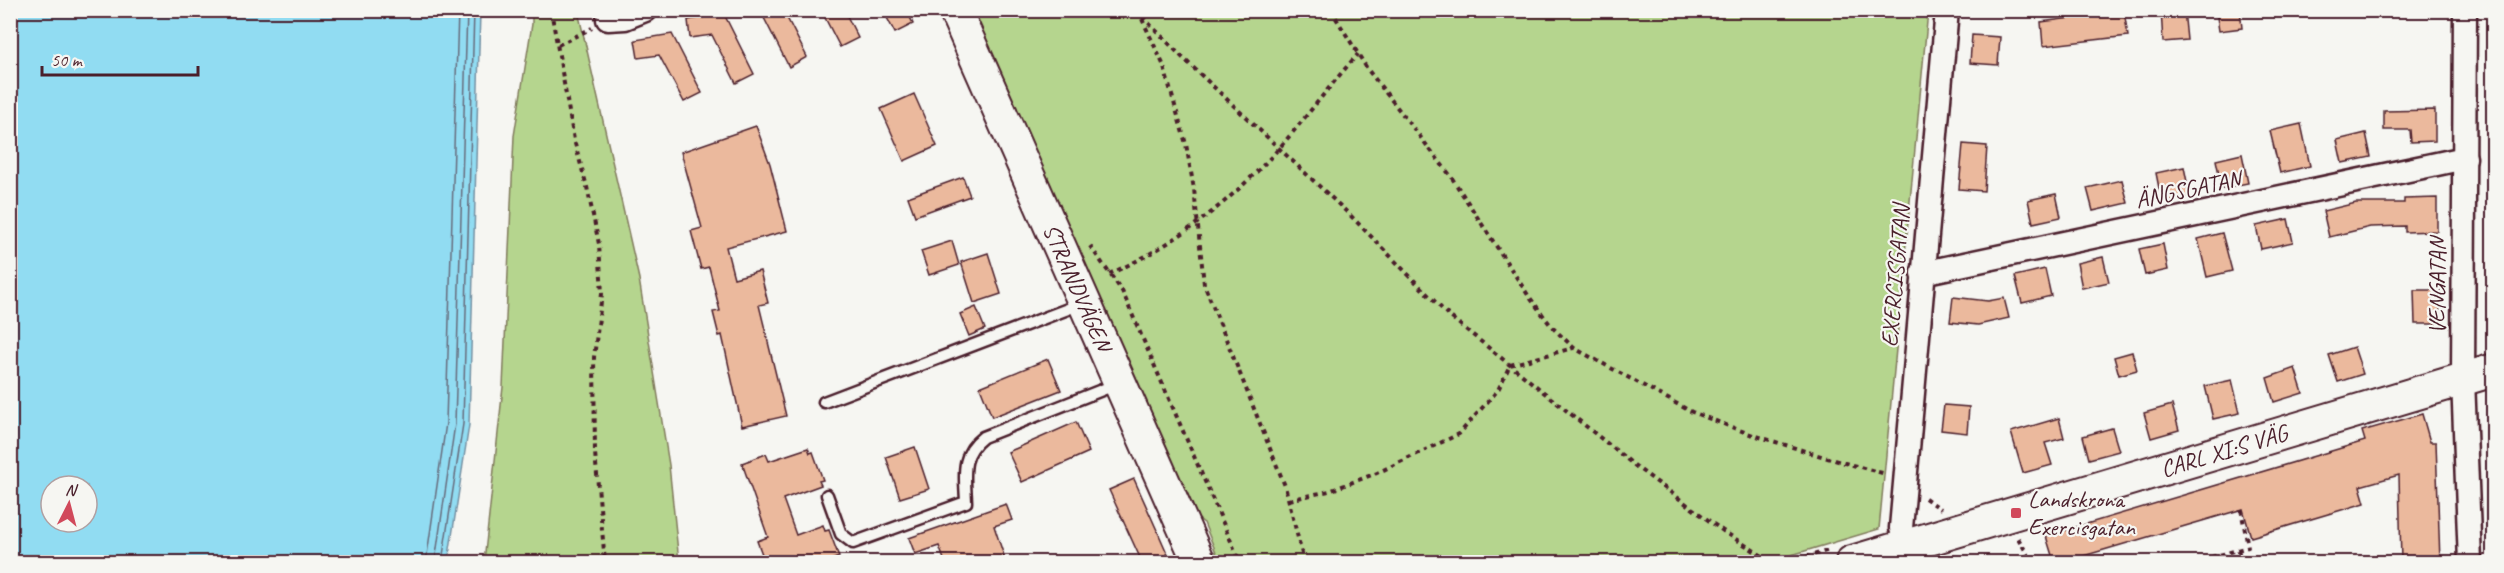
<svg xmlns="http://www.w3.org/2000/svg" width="2504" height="573" viewBox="0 0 2504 573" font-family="Caveat,sans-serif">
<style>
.green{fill:#b5d58e;stroke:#807a5c;stroke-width:1.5}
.water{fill:#91dcf2;stroke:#7590a2;stroke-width:1.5;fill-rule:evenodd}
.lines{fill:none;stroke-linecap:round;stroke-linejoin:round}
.shore{stroke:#666b7b;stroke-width:1.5}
.building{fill:#ebb99d;stroke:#4a1f2b;stroke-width:1.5}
.lane-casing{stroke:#4a1f2b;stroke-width:15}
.street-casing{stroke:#4a1f2b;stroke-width:27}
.secondary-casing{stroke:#4a1f2b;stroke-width:36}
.path{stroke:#4a1f2b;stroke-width:4;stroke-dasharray:4.5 4.5;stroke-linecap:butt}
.lane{stroke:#f6f6f2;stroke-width:10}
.street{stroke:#f6f6f2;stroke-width:22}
.secondary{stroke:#f6f6f2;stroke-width:32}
.poi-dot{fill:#d1495b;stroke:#f6f6f2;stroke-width:2}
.labels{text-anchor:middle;stroke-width:4.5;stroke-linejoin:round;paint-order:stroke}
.street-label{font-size:24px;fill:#4a1f2b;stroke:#f6f6f2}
.poi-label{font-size:24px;fill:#4a1f2b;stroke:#f6f6f2;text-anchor:start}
</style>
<rect width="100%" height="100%" fill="#f6f6f2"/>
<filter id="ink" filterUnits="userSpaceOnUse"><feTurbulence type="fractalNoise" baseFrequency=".0167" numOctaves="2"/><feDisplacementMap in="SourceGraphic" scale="12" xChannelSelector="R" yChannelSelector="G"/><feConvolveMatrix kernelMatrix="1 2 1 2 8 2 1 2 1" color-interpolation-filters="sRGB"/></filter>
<g filter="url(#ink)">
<!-- green -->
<g class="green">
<path d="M532 11H578L639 279 669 465 679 562H484L503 387 514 136 532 24Z"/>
<path d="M972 11H1928L1879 529 1768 562H1220L1204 523 1196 517Z"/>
</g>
<!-- water -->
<path class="water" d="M10 11H480L469 425 448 562H11ZM51 486H87V522H51Z"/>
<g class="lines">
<!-- shore -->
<g class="shore">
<path d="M426 562 446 423 458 10"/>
<path d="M435 562 455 424 467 10"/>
<path d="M442 562 463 424 474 10"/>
</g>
</g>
<!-- building -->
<g class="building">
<path d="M760 10H783L807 57 789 67Z"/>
<path d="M821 10H844L858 38 840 47Z"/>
<path d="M883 10H907L913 24 895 33Z"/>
<path d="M2161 10H2184L2187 40 2163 42Z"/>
<path d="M2216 10H2240L2242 28 2219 31Z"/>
<path d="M2124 11 2128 36 2043 46 2041 22Z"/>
<path d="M724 14 754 74 736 83 712 35 690 38 688 20Z"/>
<path d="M672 34 702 93 684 102 659 55 638 58 635 40Z"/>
<path d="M1972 35 2000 37 1998 65 1970 63Z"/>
<path d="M914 94 937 146 904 161 881 109Z"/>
<path d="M2435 110V141L2411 142 2410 130H2384V111Z"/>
<path d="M2301 124 2310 166 2280 173 2270 131Z"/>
<path d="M756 126 770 164 787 231 726 247 734 278 760 271 768 303 759 305 786 416 742 426 722 335 719 336 713 312 720 311 709 267 701 269 691 231 702 228 681 152Z"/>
<path d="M2366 133 2371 157 2342 163 2337 140Z"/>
<path d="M1963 144 1987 146 1984 191 1959 189Z"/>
<path d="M2242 154 2248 183 2222 188 2216 160Z"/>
<path d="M2184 167 2190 197 2162 203 2156 173Z"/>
<path d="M963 177 970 196 915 216 908 197Z"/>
<path d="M2122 180 2128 203 2093 211 2087 188Z"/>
<path d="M2056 194 2061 217 2033 223 2028 200Z"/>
<path d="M2437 198V231L2405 232V226L2370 227 2329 237 2323 211 2356 203H2404V199Z"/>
<path d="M2288 219 2293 242 2261 249 2256 226Z"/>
<path d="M2222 233 2232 271 2207 277 2198 239Z"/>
<path d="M952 241 959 265 929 275 921 251Z"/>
<path d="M2163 244 2168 270 2145 275 2139 249Z"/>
<path d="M988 253 1001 294 974 303 961 262Z"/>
<path d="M2103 257 2109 282 2082 288 2077 263Z"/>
<path d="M2045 269 2051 296 2022 303 2015 276Z"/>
<path d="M2414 290H2440V324H2415Z"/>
<path d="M1953 297 1988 301 2004 298 2009 318 1978 325 1950 322Z"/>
<path d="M976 307 985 329 969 336 960 314Z"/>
<path d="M2354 347 2363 374 2338 382 2329 355Z"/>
<path d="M2132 352 2137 370 2119 375 2114 357Z"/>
<path d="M1048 359 1061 390 992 417 980 387Z"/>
<path d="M2295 368 2303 393 2274 402 2267 378Z"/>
<path d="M2232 380 2240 413 2213 419 2205 386Z"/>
<path d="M1944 405 1969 407 1967 433 1941 430Z"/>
<path d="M2172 405 2179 430 2151 438 2144 413Z"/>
<path d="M2422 414 2430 442H2436L2440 562H2401L2399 475 2360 486 2365 503 2251 537 2243 509 2063 562H2054L2046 536 2365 441 2362 431Z"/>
<path d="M2059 418 2064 438 2045 443 2052 465 2023 473 2011 432Z"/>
<path d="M1076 422 1089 452 1022 482 1008 452Z"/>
<path d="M2112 428 2119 451 2089 459 2083 436Z"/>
<path d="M915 447 929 489 900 498 886 457Z"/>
<path d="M808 448 810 453 813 452 823 480 819 481 821 485 783 499 796 535 823 525 825 531 829 530 839 557 826 562H765L757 541 768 537 742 463 766 454 769 461Z"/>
<path d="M1134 479 1160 537 1171 562H1142L1109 490Z"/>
<path d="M1006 504 1012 520 994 526 1006 562H945L939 546 915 554 909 538Z"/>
</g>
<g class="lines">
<defs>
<g id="lane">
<path d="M824 402 1081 304"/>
<path d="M827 495 841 534 853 543 966 502C965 475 960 455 983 437L1117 384"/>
</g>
<g id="street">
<path d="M2465 10 2463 379 2470 562"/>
<path d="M608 19 625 18 645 10"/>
<path d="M1922 273 2465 158"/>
<path d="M1910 562 1901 528 1947 10"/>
</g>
<g id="secondary">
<path id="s1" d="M955 10 1199 562"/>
<path id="s2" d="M1852 562 2494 370"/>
</g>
</defs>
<!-- lane casing -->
<use href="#lane" class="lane-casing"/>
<!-- street casing -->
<use href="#street" class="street-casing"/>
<!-- secondary casing -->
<use href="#secondary" class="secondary-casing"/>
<!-- path -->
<g class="path">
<path d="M551 10 574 140 587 187 599 244 602 294 594 357 595 453 605 562"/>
<path d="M1136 10 1183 58 1351 216 1448 315 1639 469 1723 531 1772 562"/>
<path d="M1331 10 1368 70 1450 175 1528 295 1552 327 1574 348 1692 412 1747 433 1834 460 1886 474"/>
<path d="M1142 19 1163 64 1186 144 1194 189 1204 284 1285 486 1304 562"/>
<path d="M558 45 592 28"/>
<path d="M1090 246 1122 291 1240 562"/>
<path d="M1109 274C1176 245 1233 200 1281 146 1307 116 1331 84 1358 54"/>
<path d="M1925 498 1941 509"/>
<path d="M1289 500 1329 491 1377 473 1459 434 1498 390 1510 365 1573 348"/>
<path d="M2018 538 2032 562"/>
<path d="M2237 550 2246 562"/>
<path d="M1788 562 1830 550"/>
<path d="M2194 562 2248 547 2241 509"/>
</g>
<!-- lane -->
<use href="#lane" class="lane"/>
<!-- street -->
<use href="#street" class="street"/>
<!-- secondary -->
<use href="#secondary" class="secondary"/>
</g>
</g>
<!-- markers -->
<rect class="poi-dot" x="2010" y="507" width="12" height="12" rx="3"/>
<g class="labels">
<!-- street labels -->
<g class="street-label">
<text transform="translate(2188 189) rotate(-12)" y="8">ÄNGSGATAN</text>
<text transform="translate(1895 276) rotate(-85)" y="8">EXERCISGATAN</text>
<text transform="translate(2437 286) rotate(-90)" y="8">VENGATAN</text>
<text dy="8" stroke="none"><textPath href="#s1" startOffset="303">STRANDVÄGEN</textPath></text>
<text dy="8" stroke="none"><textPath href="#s2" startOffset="388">CARL XI:S VÄG</textPath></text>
</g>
<!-- poi labels -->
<g class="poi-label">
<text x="2028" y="507">Landskrona<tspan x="2028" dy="28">Exercisgatan</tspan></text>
</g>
</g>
<!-- margin -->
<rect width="2504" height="573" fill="none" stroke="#f6f6f2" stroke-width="36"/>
<rect x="18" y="18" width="2468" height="537" fill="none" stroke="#4a1f2b" stroke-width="2" filter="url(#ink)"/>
<!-- north arrow -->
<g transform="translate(69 504) rotate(6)"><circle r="28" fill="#f6f6f2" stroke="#b1a0a2" stroke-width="1.5"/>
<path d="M0-4.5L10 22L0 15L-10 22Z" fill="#d1495b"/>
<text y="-9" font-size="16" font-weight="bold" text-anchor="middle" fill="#4a1f2b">N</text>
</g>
<!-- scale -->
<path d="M42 66v9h156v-9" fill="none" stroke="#4a1f2b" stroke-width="3"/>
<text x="51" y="66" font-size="18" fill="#4a1f2b" stroke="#f6f6f2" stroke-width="4.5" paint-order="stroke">50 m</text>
</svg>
